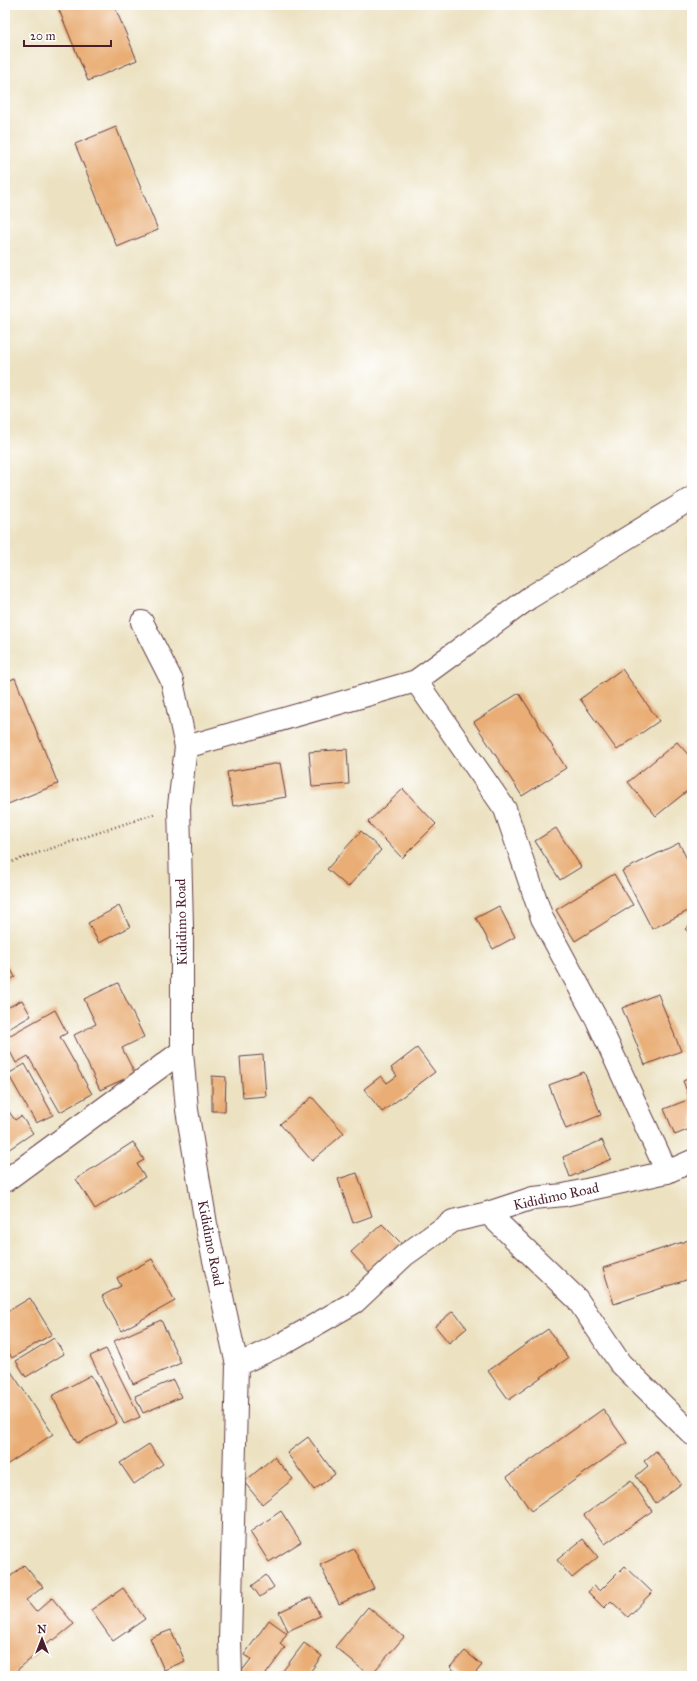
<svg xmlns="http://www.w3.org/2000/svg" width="697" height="1681" viewBox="0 0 697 1681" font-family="'IM FELL Great Primer',serif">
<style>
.building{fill:#e9ad74}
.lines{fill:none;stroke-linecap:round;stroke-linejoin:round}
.minor-casing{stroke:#623c42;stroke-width:24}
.path{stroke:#623c42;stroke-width:2.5;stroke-dasharray:1 3;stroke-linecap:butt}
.minor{stroke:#fff;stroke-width:22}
.labels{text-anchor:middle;stroke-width:3.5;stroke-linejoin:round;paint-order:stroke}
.street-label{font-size:14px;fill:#4a1f2b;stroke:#fff}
</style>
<rect width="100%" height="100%" fill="#fff"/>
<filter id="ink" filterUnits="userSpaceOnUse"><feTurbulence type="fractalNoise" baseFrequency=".025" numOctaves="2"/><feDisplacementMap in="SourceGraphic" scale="8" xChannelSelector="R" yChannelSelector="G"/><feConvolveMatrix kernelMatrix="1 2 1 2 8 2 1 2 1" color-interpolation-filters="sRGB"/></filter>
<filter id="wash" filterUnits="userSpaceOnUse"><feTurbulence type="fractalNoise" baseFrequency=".012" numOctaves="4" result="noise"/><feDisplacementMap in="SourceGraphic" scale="16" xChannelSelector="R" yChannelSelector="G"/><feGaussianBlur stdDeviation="0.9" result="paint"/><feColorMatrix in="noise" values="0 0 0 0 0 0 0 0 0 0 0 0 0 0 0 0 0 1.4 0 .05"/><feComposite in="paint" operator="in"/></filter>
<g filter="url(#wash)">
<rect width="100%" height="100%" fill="#ece2c2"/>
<g id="blocks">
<!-- building -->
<g class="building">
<path d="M57 5H114L137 60 88 81Z"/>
<path d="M116 127 158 230 117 247 75 144Z"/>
<path d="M622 669 659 721 617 750 580 699Z"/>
<path d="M15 678 58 784 8 804 5 797V682Z"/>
<path d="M519 693 566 768 522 796 474 722Z"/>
<path d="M677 742 692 759V787L656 816 628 782Z"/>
<path d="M347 749 349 784 312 787 309 752Z"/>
<path d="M280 763 286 797 233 806 227 772Z"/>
<path d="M403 789 436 824 402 858 368 822Z"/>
<path d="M556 828 581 867 560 880 535 841Z"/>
<path d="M361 831 381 850 348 887 327 869Z"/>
<path d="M679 843 692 869V909L652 929 622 871Z"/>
<path d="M614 874 633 905 575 941 556 910Z"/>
<path d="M119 906 130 927 99 943 88 923Z"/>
<path d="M499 906 515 937 493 949 476 918Z"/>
<path d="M692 923V935L685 929Z"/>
<path d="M5 959 15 977 5 983Z"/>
<path d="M118 983 144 1037 122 1048 135 1074 100 1090 74 1035 96 1024 84 999Z"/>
<path d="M658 994 681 1051 645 1065 622 1008Z"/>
<path d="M22 1000 31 1016 5 1031V1009Z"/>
<path d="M55 1010 67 1033 60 1037 92 1094 60 1112 28 1056 16 1063 5 1042V1038Z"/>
<path d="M417 1048 435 1072 382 1112 364 1089 381 1076 387 1083 397 1076 391 1068Z"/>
<path d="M263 1055 266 1096 243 1098 240 1057Z"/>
<path d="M25 1064 53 1115 36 1123 8 1074Z"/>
<path d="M584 1072 601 1115 566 1129 549 1085Z"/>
<path d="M212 1076 226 1077 225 1111H212Z"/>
<path d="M692 1077V1128L675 1135 664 1109 690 1099 683 1081Z"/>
<path d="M312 1097 344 1133 312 1161 280 1124Z"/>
<path d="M5 1106 15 1120 21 1116 33 1133 5 1152Z"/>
<path d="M602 1140 611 1159 570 1177 563 1157Z"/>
<path d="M133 1142 144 1160 137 1164 145 1177 95 1209 76 1179Z"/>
<path d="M357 1173 372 1216 353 1223 338 1179Z"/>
<path d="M382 1224 402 1244 370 1273 351 1252Z"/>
<path d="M692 1239V1278L614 1304 603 1268Z"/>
<path d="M152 1259 175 1301 121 1331 102 1296 121 1286 117 1278Z"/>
<path d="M30 1298 52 1334 12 1358 5 1346V1313Z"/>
<path d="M453 1311 467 1328 449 1343 435 1326Z"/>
<path d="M161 1320 181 1363 133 1384 114 1341Z"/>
<path d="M548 1329 568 1358 509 1400 488 1371Z"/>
<path d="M54 1338 64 1354 26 1377 16 1361Z"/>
<path d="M106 1349 140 1417 124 1424 90 1356Z"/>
<path d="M10 1370 53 1434 5 1466V1374Z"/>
<path d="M91 1375 117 1423 77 1443 52 1396Z"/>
<path d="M173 1380 181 1397 143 1413 135 1396Z"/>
<path d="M603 1409 627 1443 531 1511 507 1477Z"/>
<path d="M308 1437 335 1474 314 1490 287 1453Z"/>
<path d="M149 1444 163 1464 134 1484 120 1463Z"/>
<path d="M656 1451 681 1484 656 1503 636 1476 648 1466 644 1461Z"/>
<path d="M274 1457 293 1479 262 1504 244 1482Z"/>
<path d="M631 1481 652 1511 605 1544 584 1515Z"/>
<path d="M281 1511 301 1542 269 1562 250 1532Z"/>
<path d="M583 1539 598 1557 572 1578 557 1560Z"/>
<path d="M354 1549 374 1588 339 1604 320 1565Z"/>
<path d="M24 1565 43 1587 26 1600 36 1612 52 1598 74 1624 54 1640 52 1639 38 1651 39 1652 10 1676H5V1581Z"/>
<path d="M625 1566 652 1592 628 1617 611 1601 604 1608 588 1592 594 1586 600 1591Z"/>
<path d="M266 1575 274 1587 260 1597 252 1586Z"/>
<path d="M123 1588 145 1619 113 1641 91 1610Z"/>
<path d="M311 1597 320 1616 288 1631 279 1612Z"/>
<path d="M368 1607 404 1637 370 1676 335 1647Z"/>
<path d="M269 1620 287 1633 280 1644 285 1648 266 1674 269 1676H238L251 1659 244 1655Z"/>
<path d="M171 1630 185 1661 164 1670 150 1638Z"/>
<path d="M304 1643 322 1656 307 1676H279Z"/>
<path d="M465 1651 482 1665 473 1676H460L450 1667Z"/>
</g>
</g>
</g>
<g filter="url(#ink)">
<use href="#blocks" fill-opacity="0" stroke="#623c42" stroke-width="1"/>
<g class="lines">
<defs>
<g id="minor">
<path d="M142 622 172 681 186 747 179 806 182 927V1051L187 1110 206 1224 237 1365 230 1641 231 1676"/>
<path d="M416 681 505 809 542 918 596 1018 667 1172"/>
<path d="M186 747 416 681 529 598 692 498"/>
<path d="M5 1181 182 1051"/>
<path d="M488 1213 577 1299 620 1363 692 1434"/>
<path d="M237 1365 282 1344 355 1302 405 1255 453 1221 488 1213 533 1198 564 1195 667 1172 692 1161"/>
</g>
</defs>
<!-- minor casing -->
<use href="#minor" class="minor-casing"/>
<!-- path -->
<path class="path" d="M5 864 154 814"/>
<!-- minor -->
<use href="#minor" class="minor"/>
</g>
</g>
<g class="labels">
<!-- street labels -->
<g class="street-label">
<text transform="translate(181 922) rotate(-91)" y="5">Kididimo Road</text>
<text transform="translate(556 1196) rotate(-12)" y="5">Kididimo Road</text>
<text transform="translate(211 1243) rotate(79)" y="5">Kididimo Road</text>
</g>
</g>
<!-- margin -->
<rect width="697" height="1681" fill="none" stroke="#fff" stroke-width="20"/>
<!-- north arrow -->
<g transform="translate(42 1639)" stroke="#ffffff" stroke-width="3" paint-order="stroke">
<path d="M0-3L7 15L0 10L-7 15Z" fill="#4a1f2b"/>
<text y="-6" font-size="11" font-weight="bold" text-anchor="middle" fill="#4a1f2b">N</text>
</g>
<!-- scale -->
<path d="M24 40v6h87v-6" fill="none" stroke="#4a1f2b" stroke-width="2"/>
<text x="30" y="40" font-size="12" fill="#4a1f2b" stroke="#ffffff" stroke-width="3" paint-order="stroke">20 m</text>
</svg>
